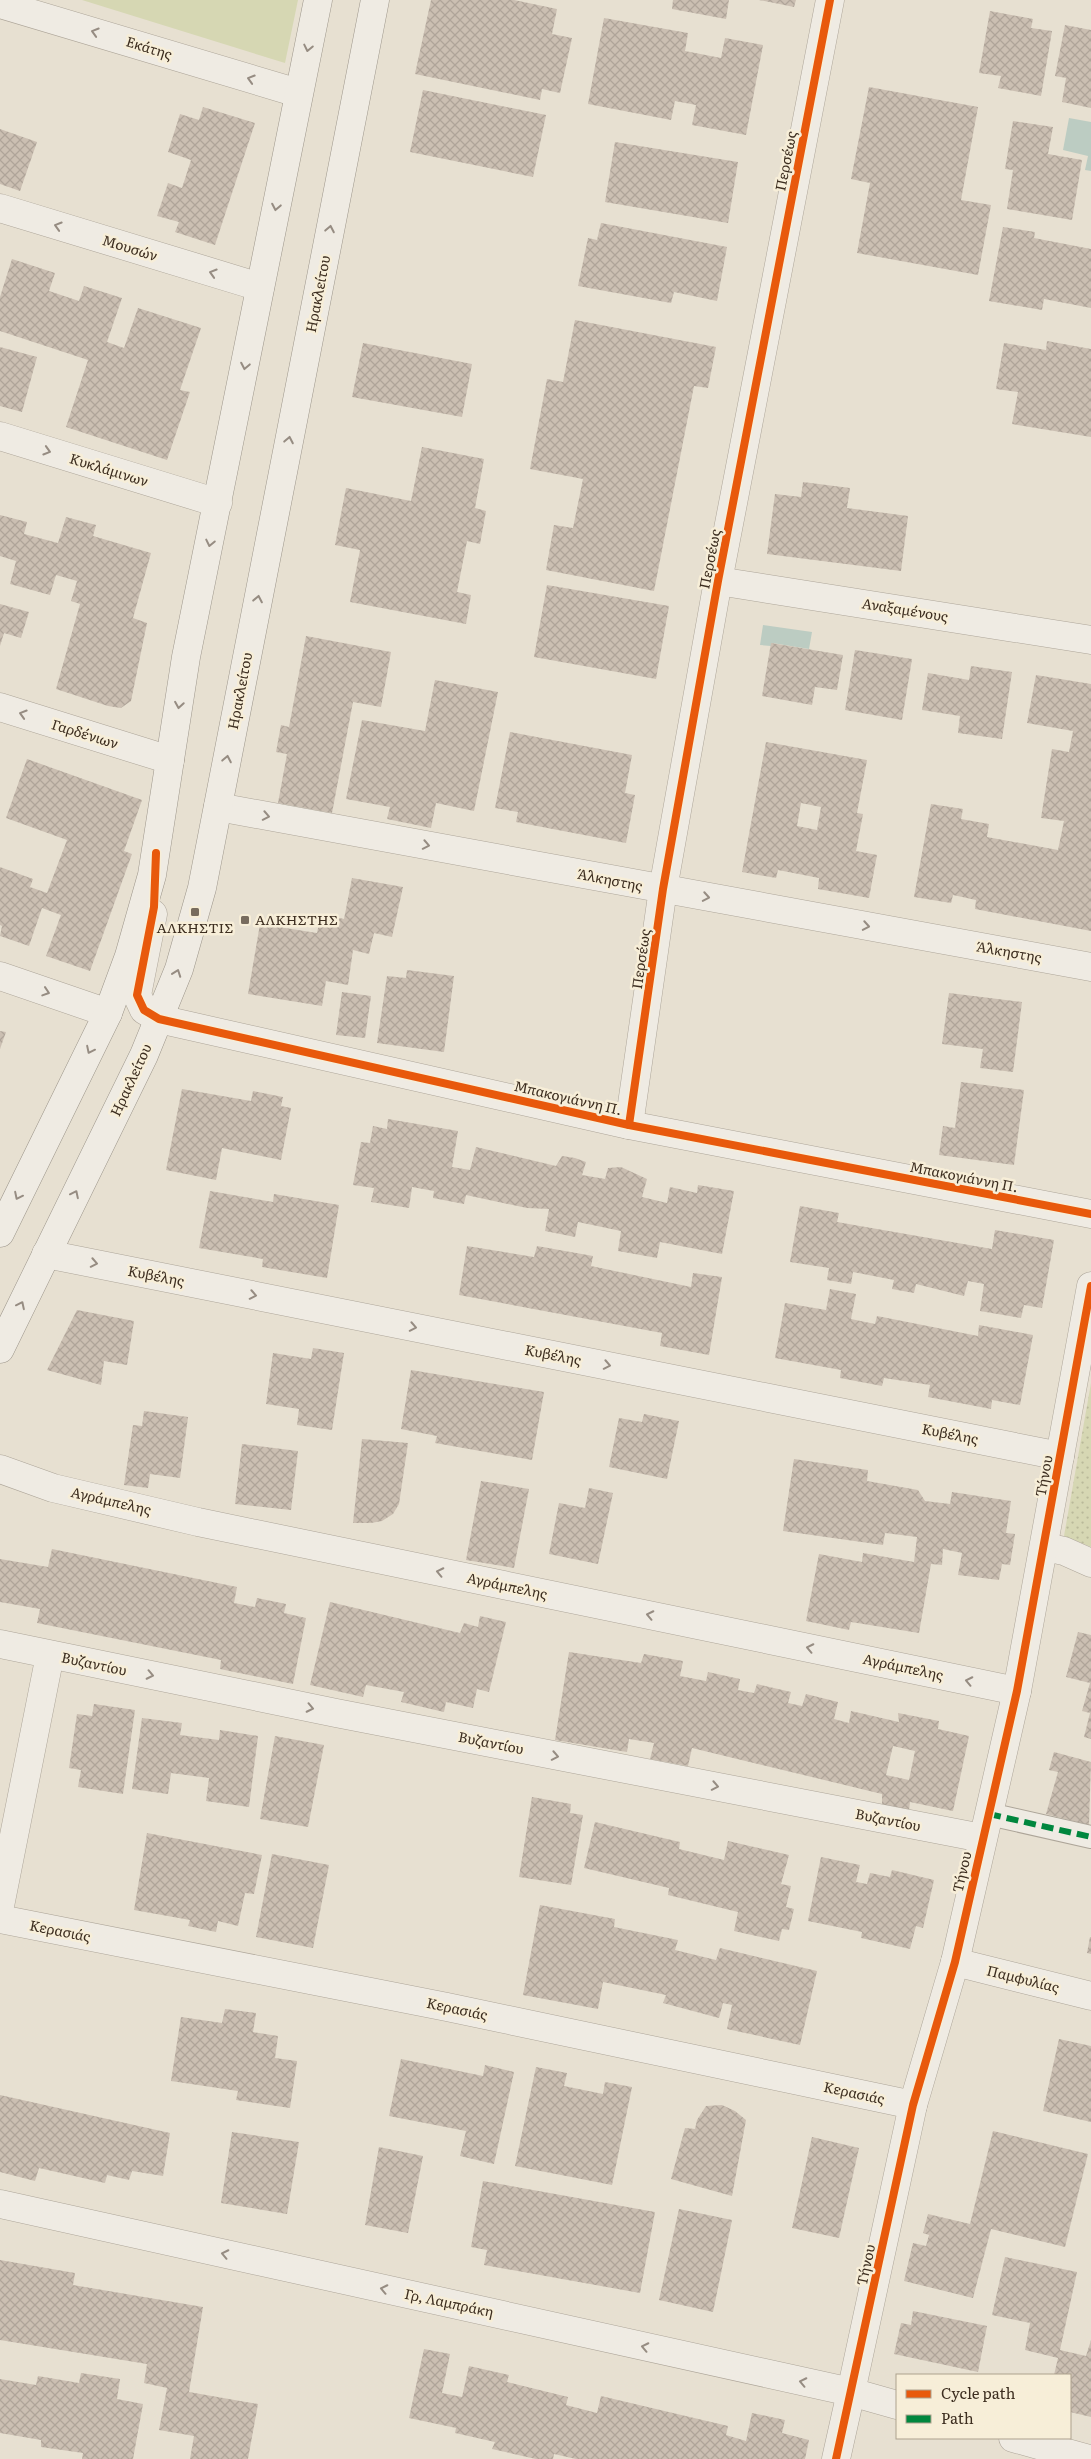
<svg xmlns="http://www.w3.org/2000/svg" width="1091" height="2459" viewBox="0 0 1091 2459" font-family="Literata,serif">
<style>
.grass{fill:url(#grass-dots)}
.pitch{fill:#d6d7b3}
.water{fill:#bcccc2}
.building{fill:url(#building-cross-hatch);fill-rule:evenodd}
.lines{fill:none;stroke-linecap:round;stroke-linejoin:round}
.pedestrian-casing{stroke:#ada599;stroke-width:24}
.minor-casing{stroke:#ada599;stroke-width:29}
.tertiary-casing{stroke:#ada599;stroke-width:29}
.secondary-casing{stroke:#9c958a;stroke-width:29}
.pedestrian{stroke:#efebe3;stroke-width:22}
.minor{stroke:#efebe3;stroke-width:28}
.tertiary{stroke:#efebe3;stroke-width:28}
.secondary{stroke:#efebe3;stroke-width:28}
.quiet{stroke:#00873e;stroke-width:6;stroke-dasharray:12 6;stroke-linecap:butt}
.cycleway-casing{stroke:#f7eed8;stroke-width:11}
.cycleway{stroke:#e8590c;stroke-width:8}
.oneway{stroke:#968c82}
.poi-dot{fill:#786c5e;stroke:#f7eed8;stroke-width:2}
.labels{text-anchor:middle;stroke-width:5;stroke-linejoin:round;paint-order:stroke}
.street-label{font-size:14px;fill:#3d2e20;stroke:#f7eed8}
.poi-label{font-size:14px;fill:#3d2e20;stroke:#f7eed8;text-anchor:start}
</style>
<defs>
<pattern id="grass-dots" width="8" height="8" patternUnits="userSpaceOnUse" patternTransform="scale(1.25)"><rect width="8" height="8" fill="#d6d7b3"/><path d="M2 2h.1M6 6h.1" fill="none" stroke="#b9b99a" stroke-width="1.8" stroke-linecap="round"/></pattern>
<pattern id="building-cross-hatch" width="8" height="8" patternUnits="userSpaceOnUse" patternTransform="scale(1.25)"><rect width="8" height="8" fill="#cbbfb2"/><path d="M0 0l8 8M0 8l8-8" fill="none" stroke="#afa499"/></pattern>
</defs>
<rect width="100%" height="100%" fill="#e7e0d1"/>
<!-- grass -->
<path class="grass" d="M1091 1383V1547L1064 1536Z"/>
<!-- pitch -->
<path class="pitch" d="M82 0H298L285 63Z"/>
<!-- water -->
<g class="water">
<path d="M1069 118 1091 122V171L1085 170 1088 156 1063 150Z"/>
<path d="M763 625 812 632 809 649 772 643 771 646 760 645Z"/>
</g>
<!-- building -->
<g class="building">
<path d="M431 0H514L557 9 552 34 572 38 560 93 542 89 540 100 415 74Z"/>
<path d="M673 0H729L726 19 672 9Z"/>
<path d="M759 0H796L794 7Z"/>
<path d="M990 11 1033 19 1031 28 1052 31 1041 96 998 88 1001 76 979 73Z"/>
<path d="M604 18 688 33 685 51 721 58 725 38 763 45 746 135 692 125 696 105 675 101 671 120 588 104Z"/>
<path d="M1065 25 1091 30V108L1062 102 1066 78 1055 76Z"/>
<path d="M869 87 978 107 961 200 991 205 978 275 857 253 870 183 851 179Z"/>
<path d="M423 90 546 115 533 177 410 152Z"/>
<path d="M203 107 255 123 215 245 175 232 179 222 157 216 168 183 182 188 191 160 168 152 180 114 199 120Z"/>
<path d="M1013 121 1053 127 1048 154 1082 160 1072 220 1007 209 1013 170 1005 169Z"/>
<path d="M0 129 37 142 20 191 0 184Z"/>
<path d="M615 142 738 162 728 223 605 202Z"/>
<path d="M601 223 727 247 717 301 674 292 671 303 578 286 588 238 597 240Z"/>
<path d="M1003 227 1035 232 1034 238 1091 249V308L1044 299 1042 310 989 301Z"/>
<path d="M12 259 55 273 49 291 79 301 84 286 122 298 107 342 124 348 138 308 201 328 180 390 190 392 167 460 66 427 88 360 0 331V297Z"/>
<path d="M575 320 716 347 708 388 694 386 654 591 546 570 554 525 573 528 583 479 530 469 547 379 563 382Z"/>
<path d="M1047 341 1091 349V437L1012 424 1018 392 996 389 1004 343 1046 350Z"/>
<path d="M363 343 472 364 462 417 352 397Z"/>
<path d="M0 347 37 357 22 412 0 406Z"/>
<path d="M422 447 484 459 475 508 486 511 480 544 467 541 457 592 471 595 466 624 350 602 360 550 335 545 346 488 411 501Z"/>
<path d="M803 482 850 488 847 508 908 516 901 571 767 554 775 494 801 497Z"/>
<path d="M0 515 27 522 24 534 58 543 66 517 96 525 93 536 151 553 133 618 147 623 131 701 121 708 108 706 56 689 80 604 71 601 77 581 56 575 50 595 10 584 16 561 0 556Z"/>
<path d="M547 585 669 606 656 679 534 657Z"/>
<path d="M0 604 29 612 21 638 4 633 0 646Z"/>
<path d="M306 636 391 652 381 707 353 702 332 813 278 803 287 754 276 752 281 725 289 727Z"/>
<path d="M771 643 843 655 837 690 815 687 812 705 762 696Z"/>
<path d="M855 650 912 659 902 720 845 710Z"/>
<path d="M971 666 1012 672 1002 739 958 733 960 716 922 710 928 673 969 680Z"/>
<path d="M1036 675 1091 684V931L975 909 976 900 953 895 951 903 914 897 931 804 963 809 961 819 989 824 987 837 1058 850 1064 821 1041 818 1052 749 1069 752 1073 731 1027 723Z"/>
<path d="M435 680 498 692 474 811 436 803 431 828 387 819 390 807 346 799 362 720 425 731Z"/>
<path d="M510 732 632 755 625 793 635 795 626 843 516 822 518 812 495 808Z"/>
<path d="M766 742 867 760 857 813 863 814 856 851 877 855 869 898 818 889 819 878 778 870 776 878 742 872ZM801 803 821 807 817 830 797 826Z"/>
<path d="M27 759 142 800 124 851 132 854 90 971 46 956 61 915 42 908 29 946 0 936 2 926 0 925V867L33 879 30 887 47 893 67 840 6 818Z"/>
<path d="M352 878 403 887 392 937 374 933 369 954 353 950 348 985 326 981 322 1006 248 994 260 924 317 933 321 914 344 919Z"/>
<path d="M407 970 454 976 444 1052 377 1043 387 976 406 978Z"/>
<path d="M342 992 371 996 365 1038 336 1035Z"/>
<path d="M949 993 1022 1002 1013 1072 980 1068 983 1049 942 1044Z"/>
<path d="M0 1031 6 1032 0 1049Z"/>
<path d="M961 1082 1024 1090 1014 1165 939 1155 943 1126 955 1128Z"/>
<path d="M182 1089 251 1101 253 1091 283 1097 281 1106 291 1108 281 1160 222 1148 216 1180 166 1170Z"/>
<path d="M388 1119 458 1131 452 1167 470 1170 476 1147 556 1166 562 1156 575 1158 586 1162 582 1175 605 1179 608 1168 621 1167 647 1179 642 1197 667 1203 670 1187 697 1193 698 1185 734 1191 722 1254 660 1242 657 1258 618 1251 621 1231 578 1222 575 1237 545 1231 549 1209 527 1208 466 1195 464 1204 433 1198 434 1191 412 1187 409 1208 371 1202 374 1188 353 1185 361 1142 370 1143 373 1126 387 1129Z"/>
<path d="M210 1191 273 1202 274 1194 339 1205 327 1278 262 1267 263 1259 199 1248Z"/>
<path d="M800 1206 839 1213 837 1222 992 1249 995 1230 1054 1240 1042 1308 1024 1305 1021 1318 980 1311 984 1284 968 1281 964 1296 916 1284 914 1293 892 1289 894 1280 853 1272 851 1284 827 1280 829 1268 790 1262Z"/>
<path d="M467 1246 534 1257 537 1246 593 1256 591 1266 691 1287 693 1273 722 1277 709 1355 660 1346 662 1333 459 1295Z"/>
<path d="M830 1289 856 1294 851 1319 875 1324 877 1316 978 1336 979 1325 1033 1335 1020 1405 992 1400 991 1409 928 1397 930 1385 884 1378 882 1386 840 1378 841 1370 775 1358 785 1303 826 1310Z"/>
<path d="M77 1310 134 1321 127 1365 104 1361 101 1385 47 1370Z"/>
<path d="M313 1348 344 1353 332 1430 297 1425 299 1409 266 1404 273 1353 311 1359Z"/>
<path d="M411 1370 544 1392 532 1460 435 1443 437 1436 401 1429Z"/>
<path d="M144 1411 188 1417 180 1478 150 1474 148 1488 124 1485 133 1425 142 1426Z"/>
<path d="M644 1414 679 1421 667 1479 609 1467 619 1418 642 1422Z"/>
<path d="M362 1439 408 1443 399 1504 393 1514 382 1521 371 1523H353Z"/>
<path d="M242 1444 298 1451 291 1510 235 1504Z"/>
<path d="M794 1459 868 1470 867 1481 918 1490 925 1501 950 1504 952 1492 1011 1501 1006 1533 1015 1534 1010 1565 1002 1564 999 1580 958 1575 962 1553 943 1549 942 1565 931 1564 919 1633 851 1622 849 1630 806 1621 819 1554 862 1562 863 1553 914 1562 917 1537 885 1533 883 1545 783 1531Z"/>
<path d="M481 1481 529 1489 514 1568 466 1560Z"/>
<path d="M589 1488 613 1493 598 1564 549 1554 559 1503 585 1508Z"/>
<path d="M52 1549 237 1587 234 1603 255 1607 257 1598 286 1604 284 1613 306 1618 293 1684 220 1669 221 1660 37 1623 40 1609 0 1602V1559L48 1567Z"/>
<path d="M330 1602 460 1633 464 1623 478 1627 480 1616 506 1622 489 1692 477 1689 473 1708 446 1702 444 1712 401 1702 404 1692 366 1685 363 1697 310 1685Z"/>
<path d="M1078 1632 1091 1635V1739L1084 1737 1090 1713 1082 1711 1090 1683 1066 1677Z"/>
<path d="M569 1652 641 1663 644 1654 683 1661 680 1676 706 1681 708 1672 740 1679 738 1690 754 1693 757 1684 791 1692 788 1703 802 1706 806 1694 838 1702 834 1719 849 1723 851 1711 899 1722 898 1713 939 1721 938 1729 969 1736 953 1811 910 1802 909 1811 882 1805V1794L692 1748 688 1766 650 1759 654 1743 629 1739 627 1752 555 1740ZM893 1746 915 1751 909 1780 886 1775Z"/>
<path d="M94 1704 135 1710 123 1794 78 1787 81 1770 69 1768 77 1714 92 1716Z"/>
<path d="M142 1718 182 1723 180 1735 219 1740 220 1730 258 1736 249 1807 206 1801 209 1778 171 1773 168 1794 132 1789Z"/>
<path d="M275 1736 324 1745 308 1827 260 1819Z"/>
<path d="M1054 1752 1091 1762 1089 1825 1046 1814 1058 1772 1049 1770Z"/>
<path d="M532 1797 571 1804 570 1813 583 1815 571 1885 519 1877Z"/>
<path d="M595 1822 680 1842 679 1849 724 1860 728 1841 789 1855 781 1884 791 1886 786 1907 794 1909 789 1930 782 1929 779 1941 734 1931 738 1912 668 1895 669 1888 584 1868Z"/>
<path d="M147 1833 262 1855 254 1894 245 1893 238 1926 218 1921 216 1932 188 1926 190 1920 134 1910Z"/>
<path d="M272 1854 329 1865 313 1948 256 1937Z"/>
<path d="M821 1857 860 1865 856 1882 867 1884 870 1873 890 1877 892 1870 934 1880 923 1928 916 1926 910 1949 861 1938 862 1932 808 1921Z"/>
<path d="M540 1905 615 1919 614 1927 678 1940 675 1950 716 1960 720 1948 817 1971 800 2045 727 2029 732 2005 723 2003 719 2018 663 2003 666 1995 603 1982 598 2009 523 1995Z"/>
<path d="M1090 1937H1091V1954L1087 1953Z"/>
<path d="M225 2009 256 2013 253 2032 278 2036 275 2058 297 2061 290 2108 236 2100 238 2091 171 2081 181 2017 222 2023Z"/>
<path d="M1059 2039 1091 2046V2122L1043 2111Z"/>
<path d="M401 2059 483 2076 485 2065 514 2072 494 2164 460 2156 466 2131 389 2116Z"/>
<path d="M536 2067 567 2073 564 2086 603 2094 605 2082 632 2087 612 2185 515 2166Z"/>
<path d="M0 2095 170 2133 163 2176 132 2171 129 2180 107 2175 105 2183 39 2168 35 2181 0 2172Z"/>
<path d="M722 2105 735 2111 746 2120 732 2196 671 2179 685 2128 695 2129 697 2120 706 2106Z"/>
<path d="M993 2131 1088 2154 1065 2247 991 2229 973 2298 904 2281 913 2243 926 2246 929 2235 923 2233 928 2214 970 2224Z"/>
<path d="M232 2132 299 2142 287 2214 221 2203Z"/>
<path d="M812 2137 859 2148 839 2238 792 2228Z"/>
<path d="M379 2147 423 2156 408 2233 365 2225Z"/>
<path d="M483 2181 655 2212 640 2293 484 2265 487 2250 471 2247Z"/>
<path d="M679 2209 732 2220 713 2312 659 2300Z"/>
<path d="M1005 2257 1077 2272 1060 2350 1086 2356 1091 2340V2417L1070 2412V2375H1054L1058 2358 1025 2350 1030 2323 992 2315Z"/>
<path d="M0 2260 75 2273 73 2285 203 2307 189 2392 258 2404 248 2459H190L194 2436 159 2430 167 2388 144 2383 147 2364 0 2340Z"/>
<path d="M913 2311 987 2326 978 2372 894 2354 901 2323 911 2325Z"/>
<path d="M424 2349 450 2354 442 2393 462 2397 469 2366 509 2375 507 2382 568 2397 566 2405 597 2413 601 2396 728 2426 726 2435 746 2441 752 2413 785 2420 782 2433 809 2440 805 2459H576L554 2454 553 2459H536L492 2449 495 2442 455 2433 456 2428 409 2418Z"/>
<path d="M81 2373 120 2379 117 2399 143 2404 133 2459H82L83 2453 41 2447V2440L0 2433V2379L36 2385 38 2376 79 2383Z"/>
</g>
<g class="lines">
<defs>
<path id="pedestrian" d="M989 1814 1091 1837"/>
<g id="minor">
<path d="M0 4 298 93"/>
<path d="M0 208 260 287"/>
<path d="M0 436 218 503"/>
<path d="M718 581 1091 640"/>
<path d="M0 707 170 760"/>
<path d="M218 807 1091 967"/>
<path d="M0 976 108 1013"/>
<path d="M629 1125 663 889 718 581 830 0"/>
<path d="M46 1254 1060 1456"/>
<path d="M0 1469 53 1488 198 1522 1017 1691"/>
<path d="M1045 1547 1064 1551 1091 1563"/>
<path d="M0 1644 336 1713 982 1838"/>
<path d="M0 1906 50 1655"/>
<path d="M0 1919 447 2007 913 2105"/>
<path d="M955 1962 1091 1996"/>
<path d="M836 2459 851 2392"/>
</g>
<g id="tertiary">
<path d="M153 914 137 995 144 1010 159 1019 629 1125 1091 1214"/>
<path d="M0 2204 851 2392 897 2405"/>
<path d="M851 2392 913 2105 955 1962 1017 1691 1091 1286"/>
<path d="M1013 2438 1089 2459"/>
</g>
<g id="secondary">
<path d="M0 1233 108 1013 129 956 152 875 186 657 318 0"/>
<path d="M0 1349 144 1055 179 969 202 888 375 0"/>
</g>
</defs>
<!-- pedestrian casing -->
<use href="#pedestrian" class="pedestrian-casing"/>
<!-- minor casing -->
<use href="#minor" class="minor-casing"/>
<!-- tertiary casing -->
<use href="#tertiary" class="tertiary-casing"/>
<!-- secondary casing -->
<use href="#secondary" class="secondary-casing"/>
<!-- pedestrian -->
<use href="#pedestrian" class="pedestrian"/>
<!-- minor -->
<use href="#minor" class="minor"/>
<!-- tertiary -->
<use href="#tertiary" class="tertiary"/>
<!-- secondary -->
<use href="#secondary" class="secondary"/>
<!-- quiet -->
<path class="quiet" d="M989 1814 1091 1837"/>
<defs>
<g id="cycleway">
<path d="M156 853 154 907 137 995 144 1010 159 1019 629 1125 1091 1214"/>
<path d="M629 1125 663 889 718 581 830 0"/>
<path d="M836 2459 913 2105 955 1962 1017 1691 1091 1286"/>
</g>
</defs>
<!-- cycleway casing -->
<use href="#cycleway" class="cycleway-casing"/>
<!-- cycleway -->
<use href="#cycleway" class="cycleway"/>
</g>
<!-- one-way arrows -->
<defs><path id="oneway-chevron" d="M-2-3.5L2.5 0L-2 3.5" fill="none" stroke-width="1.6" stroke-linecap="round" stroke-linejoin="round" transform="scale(1.25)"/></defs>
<g class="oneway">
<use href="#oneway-chevron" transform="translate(95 32) rotate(-163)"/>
<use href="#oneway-chevron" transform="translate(308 48) rotate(102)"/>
<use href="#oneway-chevron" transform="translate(251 79) rotate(-163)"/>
<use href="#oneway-chevron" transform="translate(276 207) rotate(101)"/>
<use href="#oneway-chevron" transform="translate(58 226) rotate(-163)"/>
<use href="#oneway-chevron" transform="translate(330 229) rotate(-79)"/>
<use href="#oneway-chevron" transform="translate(213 273) rotate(-163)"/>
<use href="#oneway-chevron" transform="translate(245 366) rotate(101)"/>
<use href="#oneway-chevron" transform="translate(289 440) rotate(-79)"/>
<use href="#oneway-chevron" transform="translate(47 451) rotate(17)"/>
<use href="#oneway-chevron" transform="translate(210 543) rotate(102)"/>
<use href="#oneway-chevron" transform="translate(258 599) rotate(-79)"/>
<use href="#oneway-chevron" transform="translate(179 705) rotate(99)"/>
<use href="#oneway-chevron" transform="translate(23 714) rotate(-163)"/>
<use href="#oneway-chevron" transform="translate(227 759) rotate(-79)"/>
<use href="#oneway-chevron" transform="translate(266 816) rotate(11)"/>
<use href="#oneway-chevron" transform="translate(426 845) rotate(11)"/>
<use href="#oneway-chevron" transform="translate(706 897) rotate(10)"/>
<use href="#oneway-chevron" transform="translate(866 926) rotate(10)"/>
<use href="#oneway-chevron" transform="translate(177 973) rotate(-70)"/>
<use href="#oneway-chevron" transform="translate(46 992) rotate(18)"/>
<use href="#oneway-chevron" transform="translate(90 1050) rotate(116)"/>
<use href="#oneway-chevron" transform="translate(75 1194) rotate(-64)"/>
<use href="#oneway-chevron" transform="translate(18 1196) rotate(116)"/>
<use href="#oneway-chevron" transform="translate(94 1263) rotate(11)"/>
<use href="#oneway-chevron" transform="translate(253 1295) rotate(11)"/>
<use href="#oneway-chevron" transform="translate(21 1305) rotate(-64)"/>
<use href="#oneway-chevron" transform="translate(413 1327) rotate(11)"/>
<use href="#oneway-chevron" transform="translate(607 1365) rotate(11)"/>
<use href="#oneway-chevron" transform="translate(440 1572) rotate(-168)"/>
<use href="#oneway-chevron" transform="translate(650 1615) rotate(-168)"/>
<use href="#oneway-chevron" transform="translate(810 1648) rotate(-168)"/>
<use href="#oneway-chevron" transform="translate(150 1675) rotate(12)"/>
<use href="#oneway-chevron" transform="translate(969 1681) rotate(-168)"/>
<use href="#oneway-chevron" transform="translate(310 1708) rotate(12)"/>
<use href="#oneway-chevron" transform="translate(555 1756) rotate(11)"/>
<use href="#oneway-chevron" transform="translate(715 1786) rotate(11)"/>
<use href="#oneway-chevron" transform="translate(225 2254) rotate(-168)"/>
<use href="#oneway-chevron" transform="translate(384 2289) rotate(-168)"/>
<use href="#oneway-chevron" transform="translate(645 2347) rotate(-168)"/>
<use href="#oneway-chevron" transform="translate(803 2382) rotate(-168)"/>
</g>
<!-- markers -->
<g class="poi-dot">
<rect x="190" y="907" width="10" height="10" rx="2.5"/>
<rect x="240" y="915" width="10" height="10" rx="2.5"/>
</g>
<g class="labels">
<!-- street labels -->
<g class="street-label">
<text transform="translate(149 48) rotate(17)" y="5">Εκάτης</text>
<text transform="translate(786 161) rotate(-79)" y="5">Περσέως</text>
<text transform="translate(130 248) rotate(17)" y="5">Μουσών</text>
<text transform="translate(318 294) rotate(-79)" y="5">Ηρακλείτου</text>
<text transform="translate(109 470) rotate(17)" y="5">Κυκλάμινων</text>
<text transform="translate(710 559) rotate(-79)" y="5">Περσέως</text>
<text transform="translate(905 610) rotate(9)" y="5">Αναξαμένους</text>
<text transform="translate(240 691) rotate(-79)" y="5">Ηρακλείτου</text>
<text transform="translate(85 734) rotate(17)" y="5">Γαρδένιων</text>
<text transform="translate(610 880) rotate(11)" y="5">Άλκηστης</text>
<text transform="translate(1009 952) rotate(10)" y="5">Άλκηστης</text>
<text transform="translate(641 959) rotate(-82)" y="5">Περσέως</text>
<text transform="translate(131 1080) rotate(-65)" y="5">Ηρακλείτου</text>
<text transform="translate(568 1098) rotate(13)" y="5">Μπακογιάννη Π.</text>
<text transform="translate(964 1177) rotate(11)" y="5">Μπακογιάννη Π.</text>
<text transform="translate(156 1276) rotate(11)" y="5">Κυβέλης</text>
<text transform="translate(553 1355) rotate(11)" y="5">Κυβέλης</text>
<text transform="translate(950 1434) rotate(11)" y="5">Κυβέλης</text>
<text transform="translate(1044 1476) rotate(-80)" y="5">Τήνου</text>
<text transform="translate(111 1501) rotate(13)" y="5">Αγράμπελης</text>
<text transform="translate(507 1586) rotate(12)" y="5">Αγράμπελης</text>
<text transform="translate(94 1664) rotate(12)" y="5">Βυζαντίου</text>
<text transform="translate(903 1667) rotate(12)" y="5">Αγράμπελης</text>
<text transform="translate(491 1743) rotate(11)" y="5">Βυζαντίου</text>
<text transform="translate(888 1820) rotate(11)" y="5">Βυζαντίου</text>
<text transform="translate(962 1872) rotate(-77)" y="5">Τήνου</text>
<text transform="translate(60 1931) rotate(11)" y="5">Κερασιάς</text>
<text transform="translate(1023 1979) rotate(14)" y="5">Παμφυλίας</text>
<text transform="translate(457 2009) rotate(12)" y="5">Κερασιάς</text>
<text transform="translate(854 2093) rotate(12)" y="5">Κερασιάς</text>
<text transform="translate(866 2265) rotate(-78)" y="5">Τήνου</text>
<text transform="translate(449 2303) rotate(12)" y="5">Γρ, Λαμπράκη</text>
</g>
<!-- poi labels -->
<g class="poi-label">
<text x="255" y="925">ΑΛΚΗΣΤΗΣ</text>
<text x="195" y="933" text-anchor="middle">ΑΛΚΗΣΤΙΣ</text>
</g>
</g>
<!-- legend -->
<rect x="896" y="2374" width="175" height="65" fill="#f7eed8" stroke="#ada18e"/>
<rect x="906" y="2390" width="25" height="8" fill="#e8590c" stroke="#ada18e"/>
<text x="941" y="2399" font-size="15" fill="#3d2e20">Cycle path</text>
<rect x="906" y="2415" width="25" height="8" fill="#00873e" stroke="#ada18e"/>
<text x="941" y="2424" font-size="15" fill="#3d2e20">Path</text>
</svg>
